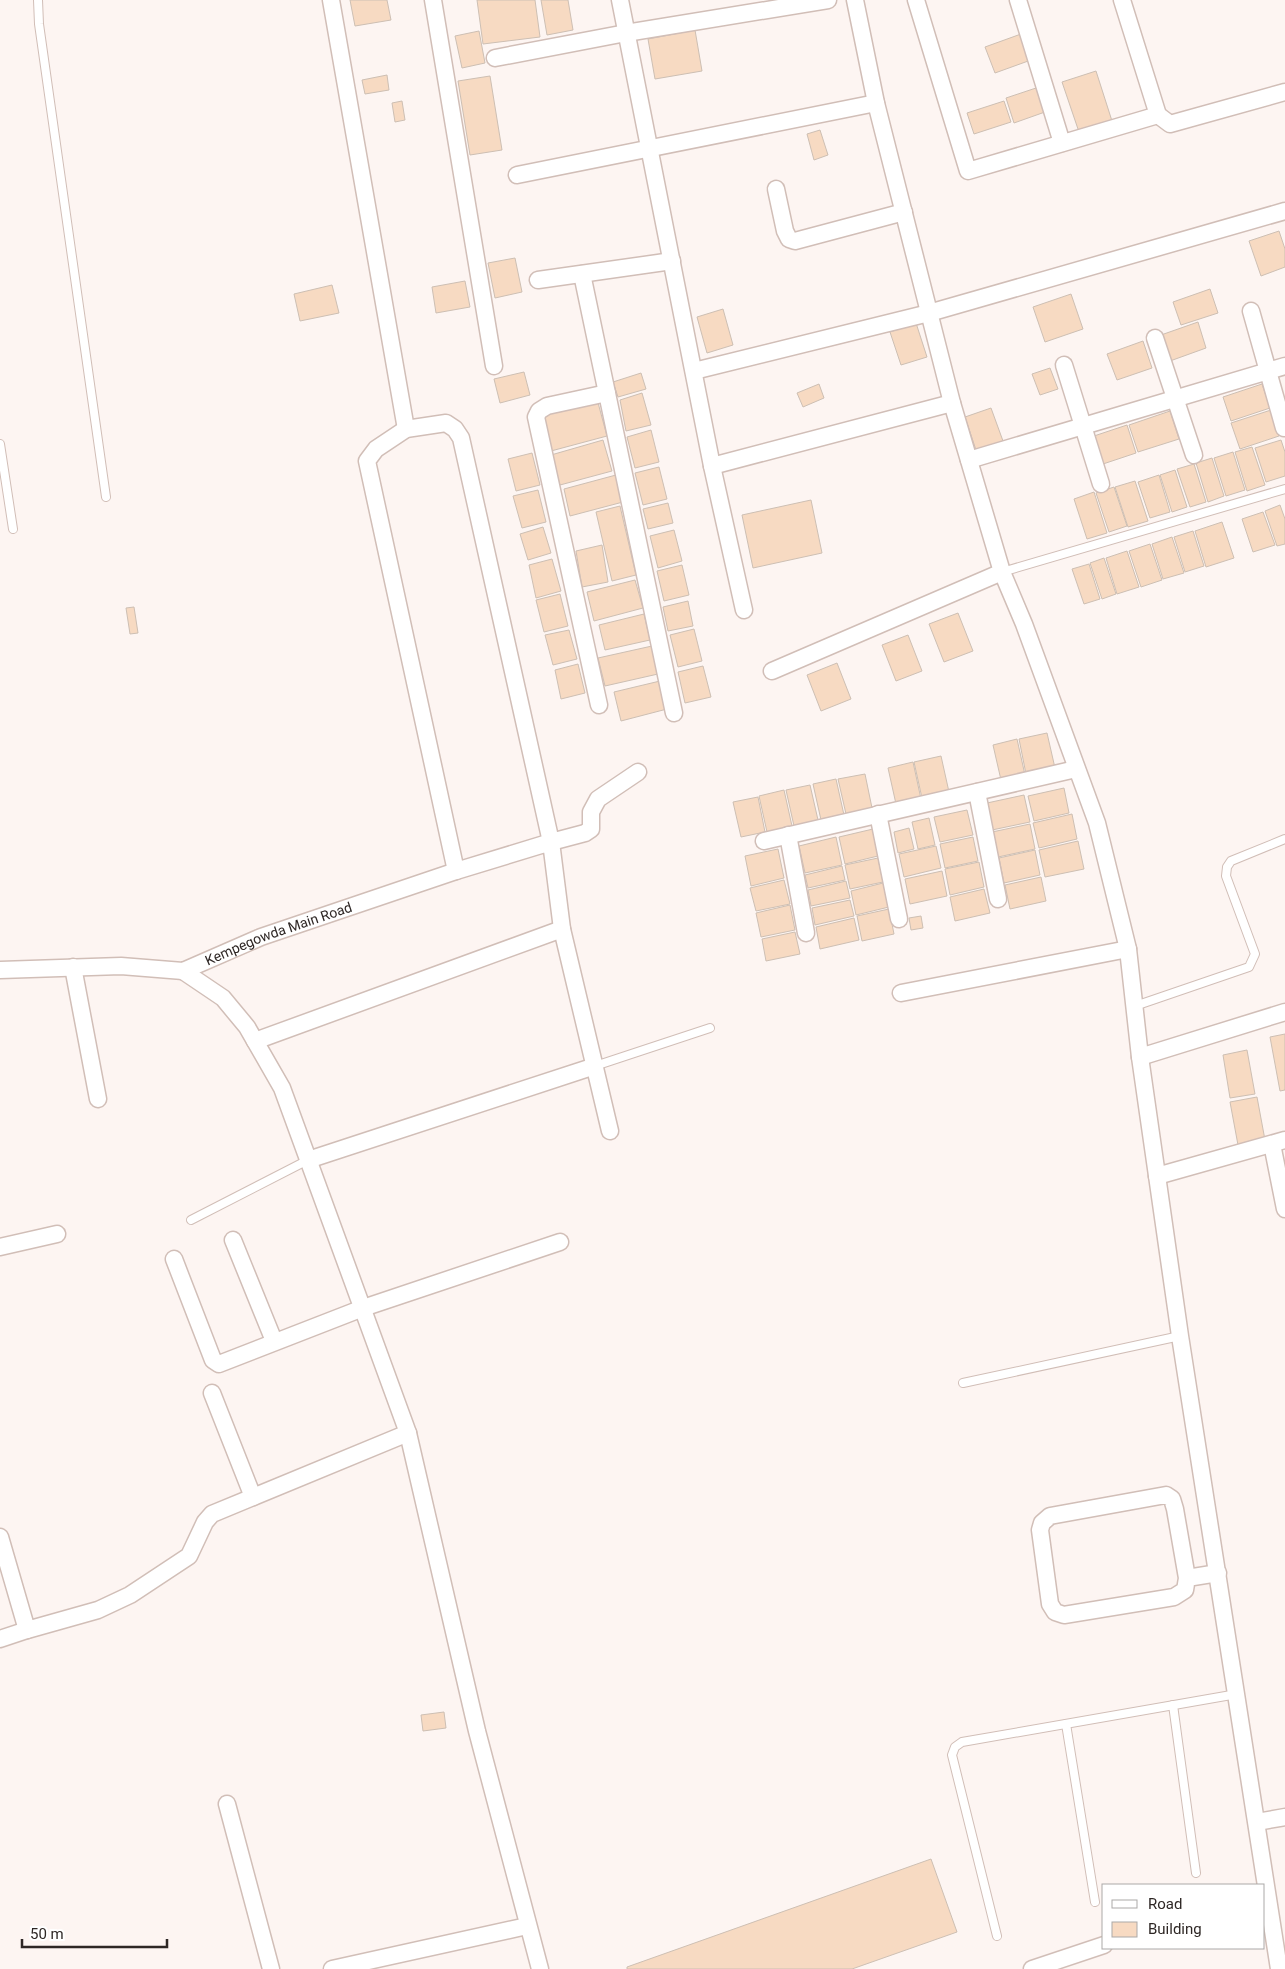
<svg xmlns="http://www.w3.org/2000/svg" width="1285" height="1969" viewBox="0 0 1285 1969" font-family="Roboto,sans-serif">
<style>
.building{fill:#f7dac2;stroke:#cdbfb3}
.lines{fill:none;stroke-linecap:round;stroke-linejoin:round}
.service-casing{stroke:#d1beb7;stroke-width:10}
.minor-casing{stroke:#d1beb7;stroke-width:19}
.service{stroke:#fff;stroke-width:8}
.minor{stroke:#fff;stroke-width:16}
.labels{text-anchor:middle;stroke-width:4;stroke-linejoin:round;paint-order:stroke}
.street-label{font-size:14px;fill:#2e2725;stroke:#fff}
</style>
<rect width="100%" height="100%" fill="#fdf5f2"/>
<!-- building -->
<g class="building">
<path d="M350 0H387L391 20 355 26Z"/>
<path d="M477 0H535L540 37 483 44Z"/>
<path d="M541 0H568L573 30 547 35Z"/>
<path d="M695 30 702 71 655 79 648 39Z"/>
<path d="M479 31 485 63 462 68 455 36Z"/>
<path d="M1021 34 1031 60 995 73 985 47Z"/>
<path d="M1096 71 1112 121 1079 132 1062 82Z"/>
<path d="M387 75 389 90 365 94 362 80Z"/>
<path d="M490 76 502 150 470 155 458 81Z"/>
<path d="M1036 88 1045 112 1014 123 1006 98Z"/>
<path d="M402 101 405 120 395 122 392 103Z"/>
<path d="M1004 101 1011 122 974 134 967 113Z"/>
<path d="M820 130 828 155 814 160 807 134Z"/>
<path d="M1279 231 1285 249V267L1261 276 1249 241Z"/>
<path d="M515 258 522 292 495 298 488 263Z"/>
<path d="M465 281 470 307 436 313 432 287Z"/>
<path d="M332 285 339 313 300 321 294 294Z"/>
<path d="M1210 289 1218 313 1181 325 1173 302Z"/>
<path d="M1071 294 1083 329 1045 342 1033 307Z"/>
<path d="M723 309 733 345 707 353 697 317Z"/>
<path d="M1198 322 1206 348 1170 361 1161 335Z"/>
<path d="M916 323 927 357 901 365 890 332Z"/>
<path d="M1143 341 1152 368 1117 380 1107 354Z"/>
<path d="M1050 368 1058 389 1040 395 1032 374Z"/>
<path d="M524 372 530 395 500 403 494 379Z"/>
<path d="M641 373 646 389 618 397 613 382Z"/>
<path d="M819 384 824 398 803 407 797 393Z"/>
<path d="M1262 384 1270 408 1231 421 1223 397Z"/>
<path d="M642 393 651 425 626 431 620 400Z"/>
<path d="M597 399 607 436 551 451 541 414Z"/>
<path d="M991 408 1003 441 976 450 965 417Z"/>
<path d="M1271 410 1279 436 1240 449 1231 423Z"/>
<path d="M1170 411 1179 439 1138 452 1129 425Z"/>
<path d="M1127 425 1136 453 1100 465 1091 437Z"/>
<path d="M651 430 659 462 635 468 627 437Z"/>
<path d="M603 440 612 471 560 485 551 455Z"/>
<path d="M1281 440 1285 452V476L1266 482 1255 448Z"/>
<path d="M1252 447 1265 485 1247 491 1235 452Z"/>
<path d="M1233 452 1245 490 1226 496 1214 458Z"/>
<path d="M532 453 540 485 516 491 508 459Z"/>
<path d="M1212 458 1224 496 1208 502 1196 463Z"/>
<path d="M1194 464 1206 502 1190 507 1177 469Z"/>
<path d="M659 467 667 499 643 505 635 473Z"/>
<path d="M1175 470 1187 507 1172 512 1160 475Z"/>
<path d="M616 475 623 502 570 516 564 489Z"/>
<path d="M1159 475 1170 512 1150 518 1138 482Z"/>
<path d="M1135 481 1148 521 1128 527 1115 487Z"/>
<path d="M1114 487 1127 526 1109 532 1096 493Z"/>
<path d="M538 490 546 522 522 528 513 496Z"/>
<path d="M1094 492 1107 533 1087 539 1074 499Z"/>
<path d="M811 500 822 553 753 568 742 515Z"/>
<path d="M668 503 673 523 648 529 643 509Z"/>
<path d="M1280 505 1285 519V544L1277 546 1265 511Z"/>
<path d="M620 506 636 575 612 581 596 512Z"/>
<path d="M1263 512 1275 545 1253 552 1242 519Z"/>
<path d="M1222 522 1234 558 1206 567 1195 531Z"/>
<path d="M543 527 551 553 528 560 520 534Z"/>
<path d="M674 530 682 561 658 568 650 536Z"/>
<path d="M1193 531 1204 566 1185 572 1174 537Z"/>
<path d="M1172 537 1184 573 1163 579 1152 544Z"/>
<path d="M1150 544 1162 580 1141 587 1129 551Z"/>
<path d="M602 545 608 582 582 587 576 551Z"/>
<path d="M1127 551 1139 587 1117 594 1106 558Z"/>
<path d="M1104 558 1116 594 1102 599 1090 563Z"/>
<path d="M552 559 561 591 536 598 529 565Z"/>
<path d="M1089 564 1100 599 1084 604 1072 569Z"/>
<path d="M682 565 689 595 664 601 657 571Z"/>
<path d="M635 580 643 608 594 621 587 592Z"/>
<path d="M560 594 568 626 544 632 536 600Z"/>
<path d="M688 601 693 626 668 631 663 607Z"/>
<path d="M134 607 138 633 130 634 126 608Z"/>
<path d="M958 613 973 651 944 662 929 624Z"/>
<path d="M644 614 650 640 605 650 599 625Z"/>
<path d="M694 629 702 661 678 667 670 635Z"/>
<path d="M569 630 577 659 553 665 545 635Z"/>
<path d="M908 635 922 671 896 681 882 645Z"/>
<path d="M652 646 658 674 605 686 598 658Z"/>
<path d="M837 663 851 699 821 711 807 675Z"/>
<path d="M578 664 585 693 561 699 555 670Z"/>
<path d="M703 666 711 697 685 703 678 672Z"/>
<path d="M660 681 667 709 621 721 614 692Z"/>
<path d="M1047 733 1055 768 1026 774 1019 739Z"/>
<path d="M1017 739 1025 775 1001 780 993 745Z"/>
<path d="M941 756 949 792 922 798 914 762Z"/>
<path d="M913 762 921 799 896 804 888 768Z"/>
<path d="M865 774 872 808 846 814 838 779Z"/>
<path d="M836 779 844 815 821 820 813 784Z"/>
<path d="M810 785 818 820 794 826 786 790Z"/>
<path d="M1064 788 1069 813 1034 821 1028 796Z"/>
<path d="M784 790 792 826 767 832 759 796Z"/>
<path d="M1024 795 1030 822 992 830 987 803Z"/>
<path d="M758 797 765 832 741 837 733 802Z"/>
<path d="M967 810 973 835 940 842 934 817Z"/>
<path d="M1072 814 1077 839 1039 848 1033 823Z"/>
<path d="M929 818 935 845 918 849 912 822Z"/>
<path d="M1030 824 1035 849 998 857 992 832Z"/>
<path d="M909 828 914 849 898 853 894 832Z"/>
<path d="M873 829 878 856 845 864 839 837Z"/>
<path d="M836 837 842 865 805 873 799 846Z"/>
<path d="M973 837 978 861 945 868 940 844Z"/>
<path d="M1078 841 1084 869 1045 877 1039 850Z"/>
<path d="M936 846 941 868 904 877 899 854Z"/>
<path d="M778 849 784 878 751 886 745 856Z"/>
<path d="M1035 850 1040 875 1004 883 999 858Z"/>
<path d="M878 858 883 882 850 889 845 865Z"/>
<path d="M979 862 984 887 950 895 945 869Z"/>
<path d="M842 866 845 880 808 888 805 875Z"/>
<path d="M942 871 947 896 910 904 905 879Z"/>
<path d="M1041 877 1046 901 1010 909 1005 885Z"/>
<path d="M784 880 790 904 756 911 750 888Z"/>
<path d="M846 881 850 898 811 906 808 890Z"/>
<path d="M883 883 889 907 856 915 851 891Z"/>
<path d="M984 889 990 913 955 921 950 897Z"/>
<path d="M850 900 854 916 815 925 812 908Z"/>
<path d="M790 905 795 930 761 937 756 913Z"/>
<path d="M889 909 894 934 862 941 857 916Z"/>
<path d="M921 916 923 928 911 930 909 918Z"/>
<path d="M854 918 859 940 820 949 816 927Z"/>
<path d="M795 932 800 954 766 961 762 939Z"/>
<path d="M1285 1034V1090L1280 1091 1270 1037Z"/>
<path d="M1247 1050 1255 1094 1230 1098 1223 1055Z"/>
<path d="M1257 1097 1265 1140 1238 1145 1230 1102Z"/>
<path d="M444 1712 446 1728 423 1731 421 1715Z"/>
<path d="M931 1859 957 1932 852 1969H627V1967Z"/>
</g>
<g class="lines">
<defs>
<g id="service">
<path d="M38 0 39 24 106 497"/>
<path d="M0 444 13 529"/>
<path d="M1002 572 1285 489"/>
<path d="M1135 1006 1249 967 1255 954 1226 876 1227 867 1231 861 1285 839"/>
<path d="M595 1066 710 1028"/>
<path d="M191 1220 308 1160"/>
<path d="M963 1383 1180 1336"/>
<path d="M1173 1705 1196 1873"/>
<path d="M1066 1724 1095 1902"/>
<path d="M997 1936 952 1755 955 1747 962 1742 1237 1694"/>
</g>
<g id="minor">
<path d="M331 0 406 429"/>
<path d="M433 0 494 366"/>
<path d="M620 0 712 466 744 610"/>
<path d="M855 0 876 103 952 403 1002 572 1024 624 1097 823 1128 949 1140 1057 1180 1336 1279 1969"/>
<path d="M916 0 968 171 1158 115 1122 0"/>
<path d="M1018 0 1062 143"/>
<path d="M495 58 626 33 828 0"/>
<path d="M1158 115 1170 124 1285 92"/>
<path d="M517 175 876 103"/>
<path d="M776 189 785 231 789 239 795 241 904 212"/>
<path d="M582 274 674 713"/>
<path d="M538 280 672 261"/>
<path d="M1251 311 1284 428"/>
<path d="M1155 338 1194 455"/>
<path d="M1064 365 1101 484"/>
<path d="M694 371 929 313 1285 211"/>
<path d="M969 460 1285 366"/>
<path d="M712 466 952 403"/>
<path d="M772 671 1002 572"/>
<path d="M599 705 536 417 539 411 547 406 607 393"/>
<path d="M977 792 998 899"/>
<path d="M878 814 899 919"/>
<path d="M788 835 806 933"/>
<path d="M764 841 1076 769"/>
<path d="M456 871 367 461 376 449 406 429 446 423 455 429 461 438 551 842 585 833 591 829V812L598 799 638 772"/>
<path d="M73 967 98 1099"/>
<path id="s1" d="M0 970 121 966 183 971 261 937 456 871 551 842 562 929 610 1131"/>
<path d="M183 971 223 998 247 1027 282 1088 408 1433 477 1731 540 1969"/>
<path d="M901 993 1128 949"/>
<path d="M255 1041 562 929"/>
<path d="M1140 1057 1285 1012"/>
<path d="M1272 1144 1285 1209"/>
<path d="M308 1160 595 1066"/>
<path d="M1157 1176 1285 1140"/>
<path d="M233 1240 274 1341"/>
<path d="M0 1247 57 1234"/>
<path d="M174 1259 213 1360 219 1364 363 1308 560 1242"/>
<path d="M212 1393 253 1497"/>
<path d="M0 1537 27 1630 98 1610 130 1595 189 1556 205 1522 212 1514 408 1433"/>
<path d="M1187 1578 1175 1509 1172 1499 1166 1495 1050 1516 1042 1523 1040 1530 1050 1604 1055 1612 1064 1615 1174 1597 1185 1590 1187 1578 1218 1573"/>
<path d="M0 1639 27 1630"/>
<path d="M227 1804 271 1969"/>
<path d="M1257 1822 1285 1817"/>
<path d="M332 1969 527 1926"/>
<path d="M1032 1969 1104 1945"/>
</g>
</defs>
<!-- service casing -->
<use href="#service" class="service-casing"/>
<!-- minor casing -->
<use href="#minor" class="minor-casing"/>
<!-- service -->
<use href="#service" class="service"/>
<!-- minor -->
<use href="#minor" class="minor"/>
</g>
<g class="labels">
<!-- street labels -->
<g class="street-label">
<text dy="5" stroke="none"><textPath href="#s1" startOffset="286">Kempegowda Main Road</textPath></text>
</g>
</g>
<!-- legend -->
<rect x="1102" y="1884" width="162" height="65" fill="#ffffff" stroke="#aba9a8"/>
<rect x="1112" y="1900" width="25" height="8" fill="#ffffff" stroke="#aba9a8"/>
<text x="1148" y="1909" font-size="15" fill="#2e2725">Road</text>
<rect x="1112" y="1922" width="25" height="15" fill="#f7dac2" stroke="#aba9a8"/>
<text x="1148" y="1934" font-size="15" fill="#2e2725">Building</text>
<!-- scale -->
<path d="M22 1939v8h145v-8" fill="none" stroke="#2e2725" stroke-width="2.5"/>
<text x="30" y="1939" font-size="15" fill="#2e2725" stroke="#ffffff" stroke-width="4" paint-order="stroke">50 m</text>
</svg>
